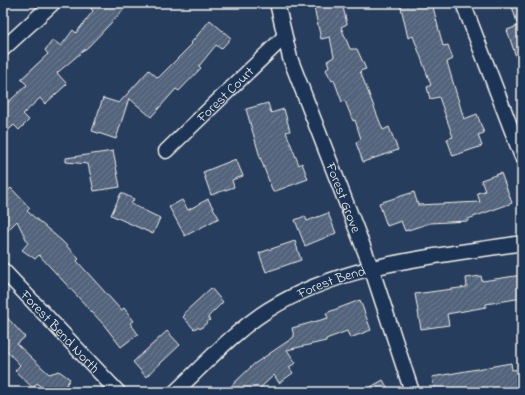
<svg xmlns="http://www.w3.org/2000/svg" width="525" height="395" viewBox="0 0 525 395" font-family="'Indie Flower',sans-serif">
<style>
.building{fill:url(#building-hatch);stroke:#f4f1e8}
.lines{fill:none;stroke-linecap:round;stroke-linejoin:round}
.minor-casing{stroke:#f4f1e8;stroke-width:17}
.minor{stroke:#1d3557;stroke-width:14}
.labels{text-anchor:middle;stroke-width:3;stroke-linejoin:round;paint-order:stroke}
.street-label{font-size:14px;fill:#f4f1e8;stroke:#1d3557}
</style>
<defs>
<pattern id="building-hatch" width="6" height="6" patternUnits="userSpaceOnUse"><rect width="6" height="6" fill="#52647b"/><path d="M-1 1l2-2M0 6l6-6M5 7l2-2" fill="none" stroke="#6c7b8e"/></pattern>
</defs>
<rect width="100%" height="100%" fill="#263d5d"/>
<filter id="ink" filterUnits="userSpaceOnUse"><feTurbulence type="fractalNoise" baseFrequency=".025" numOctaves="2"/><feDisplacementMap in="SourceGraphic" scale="8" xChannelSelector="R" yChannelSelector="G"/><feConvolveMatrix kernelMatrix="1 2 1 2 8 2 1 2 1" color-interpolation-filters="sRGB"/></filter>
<g filter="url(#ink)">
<!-- building -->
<g class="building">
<path d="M87 3H130L89 46 57 73 67 84 45 104 40 98 23 114 29 120 19 130 14 125 3 135V107L27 85 21 79 48 54 45 50 53 40 61 46 73 30 76 33 93 11Z"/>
<path d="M313 3H342L347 24 341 27 350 49H357L366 69 360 71 383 130 389 127 398 150 363 162 356 143 361 139 355 120 353 121 345 101 342 102 334 80 332 81 326 70 329 66 327 61 334 57 330 37 321 39Z"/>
<path d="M400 3H432L443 46 448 45 453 59 447 62 464 119 477 114 484 133 478 135 482 146 453 156 447 139 453 137 439 97 430 99 427 87 431 85 413 36 408 38Z"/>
<path d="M511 3H522V69H520L507 30 518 26Z"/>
<path d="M210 20 231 38 221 49 216 45 199 66 201 68 179 91 176 89 151 117 129 98 116 139 92 131 103 98 119 103 149 70 158 78 192 44 191 43Z"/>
<path d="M268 103 271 113 284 109 290 131 286 132 299 165 302 163 308 179 273 192 260 157 246 109Z"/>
<path d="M113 151 120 187 94 191 88 164 66 162V158Z"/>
<path d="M236 159 243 176 232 180 234 187 211 195 203 172Z"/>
<path d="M501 173 512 203 468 219V221L430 223 405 231 401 221 387 226 379 203 414 192 418 205 480 202 477 193 485 191 481 180Z"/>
<path d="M11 188 30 208 27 211 62 241 79 259 77 261 121 310 124 308 134 321 130 323 138 334 121 347 104 325 39 255 35 259 22 250 28 243 17 221 3 235V195Z"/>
<path d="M121 193 134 199 131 204 160 218 153 234 111 215Z"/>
<path d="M208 199 219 218 185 236 169 207 182 200 188 210Z"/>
<path d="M328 213 336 233 305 246 295 220 305 216 307 221Z"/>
<path d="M295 241 301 260 266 272 259 253Z"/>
<path d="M522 275V298L486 304V307L447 314 449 325 421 329 415 294 467 287 466 278 481 276 482 281Z"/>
<path d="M211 288 223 302 208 317 210 320 200 329 198 327 194 329 183 317 185 315 184 313Z"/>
<path d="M360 300 371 330 350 338 347 331 326 339V341L287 350 296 363 289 367 293 373 279 383 274 375 256 392H225L254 364 294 337 292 328 328 318 326 313Z"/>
<path d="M3 313 25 337 17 344 49 374 59 371 70 379 66 385 77 392H46L37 383 33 388 15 371 20 365 3 347Z"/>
<path d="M167 331 180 345 146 377 133 362Z"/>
<path d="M511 363 512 370 522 369V387L506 388V391L497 392H435L432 377Z"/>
<path d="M383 380 390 392H362Z"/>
</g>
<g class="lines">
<defs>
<g id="minor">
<path id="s1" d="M277 3 290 58 371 267 412 392"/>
<path d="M463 3 522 157"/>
<path d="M3 49 53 3"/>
<path id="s2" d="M166 151 284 37"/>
<path id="s3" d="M3 270 118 392"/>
<path id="s4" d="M175 392C205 364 233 332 268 310 345 262 435 257 522 243"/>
</g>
</defs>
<!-- minor casing -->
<use href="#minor" class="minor-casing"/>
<!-- minor -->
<use href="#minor" class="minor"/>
</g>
</g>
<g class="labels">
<!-- street labels -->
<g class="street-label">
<text dy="5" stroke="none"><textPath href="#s2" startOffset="82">Forest Court</textPath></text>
<text dy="5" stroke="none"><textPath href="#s1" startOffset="206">Forest Grove</textPath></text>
<text dy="5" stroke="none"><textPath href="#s4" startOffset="194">Forest Bend</textPath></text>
<text dy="5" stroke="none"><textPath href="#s3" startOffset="84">Forest Bend North</textPath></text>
</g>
</g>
<!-- margin -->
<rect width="525" height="395" fill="none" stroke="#1d3557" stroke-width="16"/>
<rect x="8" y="8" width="509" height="379" fill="none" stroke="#f4f1e8" stroke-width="1.5" filter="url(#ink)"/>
</svg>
